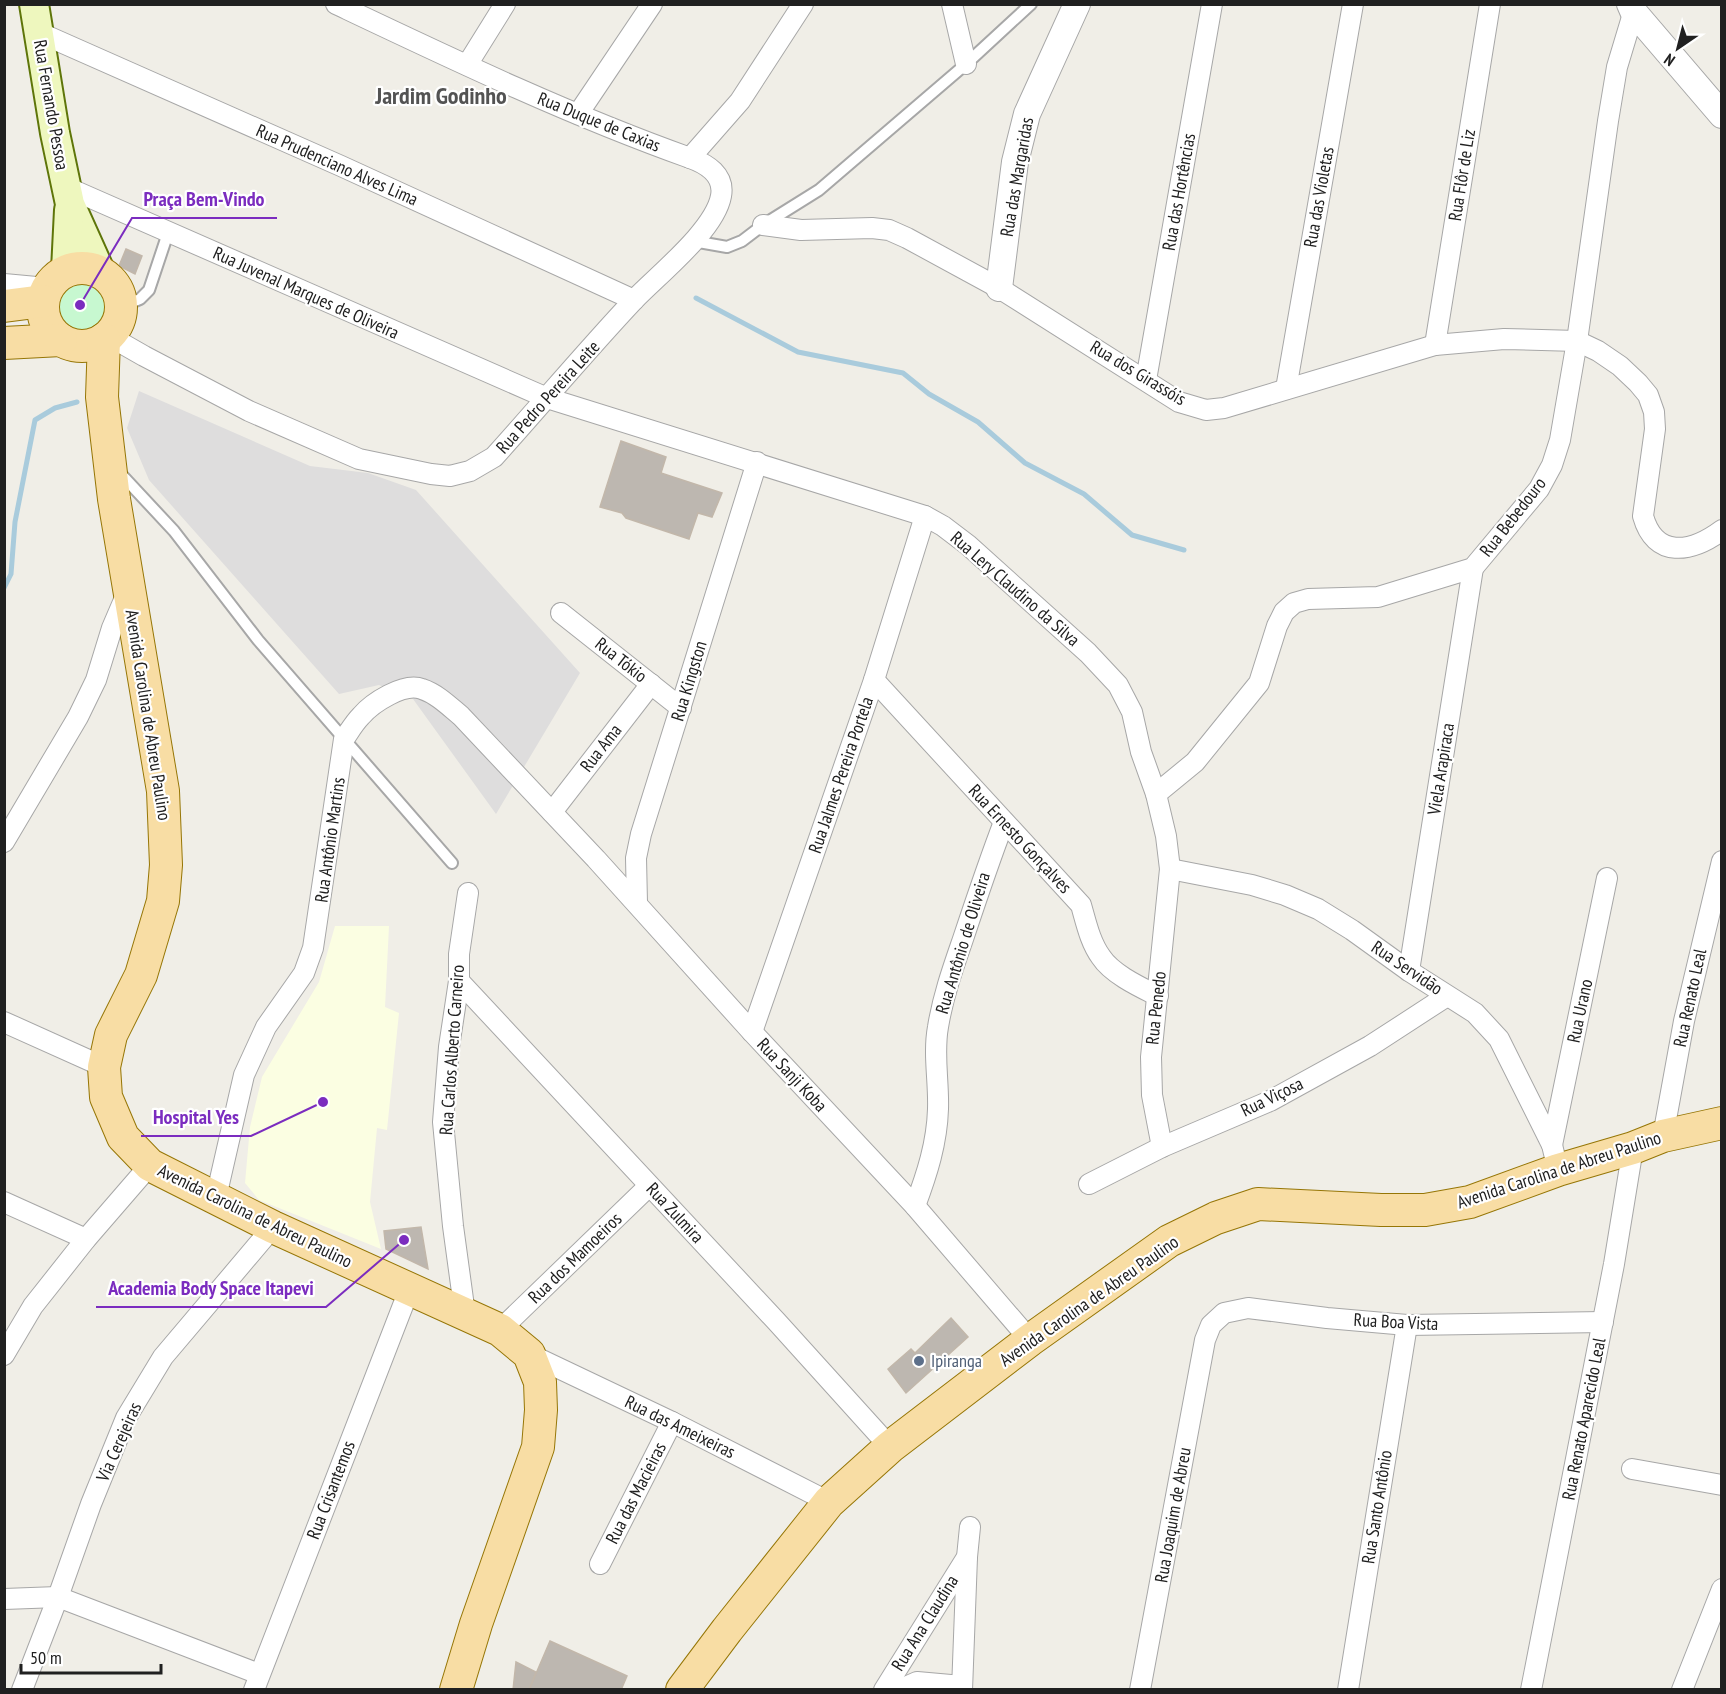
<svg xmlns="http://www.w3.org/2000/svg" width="1726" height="1694" viewBox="0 0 1726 1694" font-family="'PT Sans Narrow',sans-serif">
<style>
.residential{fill:#dedddd}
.education{fill:#fbfee2}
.park{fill:#c7f8d0}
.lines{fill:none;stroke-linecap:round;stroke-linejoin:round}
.stream{stroke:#a9cbdc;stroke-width:5}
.building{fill:#bdb7b0;stroke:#c2b7aa;stroke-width:1.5}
.service-casing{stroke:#a7a7a7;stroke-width:14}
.minor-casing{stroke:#a7a7a7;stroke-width:22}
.tertiary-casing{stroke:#a7a7a7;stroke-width:28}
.secondary-casing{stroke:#5e7509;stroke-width:32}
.primary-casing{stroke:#967606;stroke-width:34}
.service{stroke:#fff;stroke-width:10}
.minor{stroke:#fff;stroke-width:20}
.tertiary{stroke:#fff;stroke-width:26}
.secondary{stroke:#eef7be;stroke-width:28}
.primary{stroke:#f8dda4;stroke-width:32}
.service-dot{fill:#5c6f8a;stroke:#fff;stroke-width:2}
.labels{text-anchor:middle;stroke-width:4.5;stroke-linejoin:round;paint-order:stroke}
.street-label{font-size:18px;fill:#202020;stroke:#fff}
.service-label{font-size:18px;fill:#4e5e75;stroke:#fff;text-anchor:start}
.district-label{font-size:24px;font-weight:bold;fill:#535353;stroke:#fff}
.leader{fill:none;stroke:#7b2cbf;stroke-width:2}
.callout-dot{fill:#7b2cbf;stroke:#fff;stroke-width:2}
.callout-label{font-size:20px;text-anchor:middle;font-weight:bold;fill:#7b2cbf;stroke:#fff;stroke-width:4.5;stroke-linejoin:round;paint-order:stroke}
</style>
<rect width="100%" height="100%" fill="#f0eee7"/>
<!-- residential -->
<path class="residential" d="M139 391 310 466 368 473 416 490 580 673 496 814 413 699 379 685 339 694 149 480 127 428Z"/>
<!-- education -->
<path class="education" d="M335 926H389L385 1007 399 1013 387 1130 377 1128 370 1202 381 1249 259 1200 245 1183 250 1127 262 1077 319 982Z"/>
<!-- park -->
<circle class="park" cx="80" cy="307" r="28"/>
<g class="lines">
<!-- stream -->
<g class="stream">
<path d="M696 298 798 352 903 373 929 394 978 422 1025 463 1084 494 1132 535 1184 550"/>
<path d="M4 588 11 574 15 522 35 420 55 408 77 402"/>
</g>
</g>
<!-- building -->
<g class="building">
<path d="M126 249 142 256 135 274 119 266Z"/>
<path d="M621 441 666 457 661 473 722 493 712 517 698 513 689 539 626 518 622 513 600 507Z"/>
<path d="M421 1227 428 1269 386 1249 384 1231Z"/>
<path d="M951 1318 968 1337 906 1393 888 1369 911 1349 915 1353Z"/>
<path d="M550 1641 627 1676 621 1690H529Z"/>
<path d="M516 1662 536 1672 529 1690H513Z"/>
</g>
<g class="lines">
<defs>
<g id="service">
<path d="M693 241 727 247 742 241 763 225 819 190 966 64 1031 4"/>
<path d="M121 307 140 299 149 290 168 233"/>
<path d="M119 472 174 531 258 640 452 863"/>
</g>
<g id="minor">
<path d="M336 4C452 59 569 115 690 158L740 101 803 4"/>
<path d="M952 4 966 64"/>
<path d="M38 32 341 166 634 300"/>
<path d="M467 65 505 4"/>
<path d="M578 114 652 4"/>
<path d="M66 187 547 398 925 516 943 526 968 545 1088 653 1118 685 1132 712 1141 752 1156 794 1166 836 1170 869 1151 1057 1152 1095 1162 1147"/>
<path d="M763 225 801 230 872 228 889 230 907 238 999 288 1179 402 1206 410 1224 408 1435 345 1504 339 1577 341 1598 351 1620 366 1638 383 1648 395 1654 412 1655 429 1643 516C1655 559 1691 553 1722 530"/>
<path d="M4 284 47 288"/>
<path d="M109 336 144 356 249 411 359 459 431 474 450 476 470 471 494 457C541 405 586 351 634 300 658 275 715 230 721 196 725 175 707 164 690 158"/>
<path d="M1435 345 1490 4"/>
<path d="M1146 380 1212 4"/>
<path d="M1286 389 1353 4"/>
<path d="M561 613 681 708"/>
<path d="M874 680 1081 905C1086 922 1090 942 1101 957 1112 974 1140 987 1158 996"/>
<path d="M1156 794 1195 762 1259 683 1277 626 1284 612 1294 603 1308 599 1378 597 1473 568 1539 489 1552 465 1560 440 1577 341 1608 121 1617 67 1636 4"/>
<path d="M552 812 651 684"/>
<path d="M4 842 78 717 96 680 112 628 127 593"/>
<path d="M1170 869 1252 885 1285 895 1318 909 1352 930 1409 971 1475 1013 1499 1039 1552 1145 1558 1170"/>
<path d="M637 903 636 858 641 834 757 462"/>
<path d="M1409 971 1473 568"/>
<path d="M459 981 777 1322 890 1447"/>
<path d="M4 1022 104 1067"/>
<path d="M752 1032 874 680 925 516"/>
<path d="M1663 1136 1684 1021 1722 861"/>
<path d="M1552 1145 1607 878"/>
<path d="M1089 1184 1162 1147 1270 1101 1370 1046 1447 996"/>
<path d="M216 1197 244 1075 266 1027 304 973 313 948 344 739C349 732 354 723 361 716 372 703 404 682 422 689 437 694 449 706 461 716L596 859 752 1032 915 1206 1030 1340"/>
<path d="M4 1202 86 1239"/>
<path d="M915 1206C927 1174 937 1143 938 1109 939 1081 933 1054 938 1027 943 996 953 968 963 939 976 900 989 861 1004 822"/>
<path d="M465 1314 453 1226 443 1122 449 1047 459 981V954L468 893"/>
<path d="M500 1330 649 1186"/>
<path d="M529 1354 672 1422 829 1502"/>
<path d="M4 1355 33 1306 86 1239 150 1165"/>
<path d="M1632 1469 1722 1485"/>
<path d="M600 1564 672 1422"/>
<path d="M4 1599 58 1597 259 1674"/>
<path d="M22 1690 58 1597 91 1504 126 1418 163 1357 273 1227"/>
<path d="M254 1690 409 1290"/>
<path d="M884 1690 967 1557 970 1527"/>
<path d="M899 1690 917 1682 962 1686"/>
<path d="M962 1690 967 1557"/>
<path d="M1140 1690 1205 1340 1211 1325 1224 1313 1248 1308 1327 1318 1407 1325 1603 1322"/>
<path d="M1348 1690 1407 1325"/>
<path d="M1531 1690 1614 1264 1633 1148"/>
<path d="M1682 1690 1722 1589"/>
</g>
<g id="tertiary">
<path d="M1630 4 1633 11 1722 115"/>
<path d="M999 288 1015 162 1027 114 1077 4"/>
</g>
<g id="secondary">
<path d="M34 4 55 133 70 204 101 273"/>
<path d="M66 270 69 210"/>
</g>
<g id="primary">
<circle cx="82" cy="307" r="39"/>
<path d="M4 306 43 301"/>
<path d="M104 339 102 397 114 499 163 791 166 865 163 901 141 975 111 1035 104 1067 106 1097 123 1137 150 1165 273 1227 500 1330 529 1354 540 1382 541 1410 538 1447 476 1624 456 1690"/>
<path d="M4 343 61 340"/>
<path d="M682 1690 727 1630 829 1502 890 1447 1030 1340 1169 1241 1216 1218 1258 1204 1381 1210H1425L1470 1202 1558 1170 1633 1148 1663 1136 1722 1123"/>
</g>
</defs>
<!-- service casing -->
<use href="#service" class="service-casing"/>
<!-- minor casing -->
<use href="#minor" class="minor-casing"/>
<!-- tertiary casing -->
<use href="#tertiary" class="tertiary-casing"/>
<!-- secondary casing -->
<use href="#secondary" class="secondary-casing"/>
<!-- primary casing -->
<use href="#primary" class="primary-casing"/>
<!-- service -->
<use href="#service" class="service"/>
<!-- minor -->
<use href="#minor" class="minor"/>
<!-- tertiary -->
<use href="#tertiary" class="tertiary"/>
<!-- secondary -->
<use href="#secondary" class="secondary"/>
<!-- primary -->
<use href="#primary" class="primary"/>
</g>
<!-- markers -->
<circle class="service-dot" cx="919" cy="1361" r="6"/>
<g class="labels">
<!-- street labels -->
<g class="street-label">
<text transform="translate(51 105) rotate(80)" y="6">Rua Fernando Pessoa</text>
<text transform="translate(599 122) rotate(22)" y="6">Rua Duque de Caxias</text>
<text transform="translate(337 165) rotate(24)" y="6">Rua Prudenciano Alves Lima</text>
<text transform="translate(1462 175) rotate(-81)" y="6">Rua Flôr de Liz</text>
<text transform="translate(1017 177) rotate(-80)" y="6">Rua das Margaridas</text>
<text transform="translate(1179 192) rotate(-80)" y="6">Rua das Hortências</text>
<text transform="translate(1319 197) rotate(-80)" y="6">Rua das Violetas</text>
<text transform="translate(306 293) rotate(24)" y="6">Rua Juvenal Marques de Oliveira</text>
<text transform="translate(1138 373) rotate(31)" y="6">Rua dos Girassóis</text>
<text transform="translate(548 397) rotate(-48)" y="6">Rua Pedro Pereira Leite</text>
<text transform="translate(1513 517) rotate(-52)" y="6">Rua Bebedouro</text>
<text transform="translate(1015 589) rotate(41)" y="6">Rua Lery Claudino da Silva</text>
<text transform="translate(621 660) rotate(38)" y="6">Rua Tókio</text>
<text transform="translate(689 681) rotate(-73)" y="6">Rua Kingston</text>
<text transform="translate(148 715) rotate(81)" y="6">Avenida Carolina de Abreu Paulino</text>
<text transform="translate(601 748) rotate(-52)" y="6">Rua Ama</text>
<text transform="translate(1441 769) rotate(-81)" y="6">Viela Arapiraca</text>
<text transform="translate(841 775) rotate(-71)" y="6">Rua Jalmes Pereira Portela</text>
<text transform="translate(1020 839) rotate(47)" y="6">Rua Ernesto Gonçalves</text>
<text transform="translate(330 840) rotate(-82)" y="6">Rua Antônio Martins</text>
<text transform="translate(963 943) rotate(-73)" y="6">Rua Antônio de Oliveira</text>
<text transform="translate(1407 968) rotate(34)" y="6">Rua Servidão</text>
<text transform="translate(1690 998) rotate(-78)" y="6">Rua Renato Leal</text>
<text transform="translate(1156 1008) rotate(-84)" y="6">Rua Penedo</text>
<text transform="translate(1580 1011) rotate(-78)" y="6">Rua Urano</text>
<text transform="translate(452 1050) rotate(-86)" y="6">Rua Carlos Alberto Carneiro</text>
<text transform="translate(792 1075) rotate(47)" y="6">Rua Sanji Koba</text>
<text transform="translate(1272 1097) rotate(-26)" y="6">Rua Viçosa</text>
<text transform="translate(1559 1170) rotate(-18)" y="6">Avenida Carolina de Abreu Paulino</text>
<text transform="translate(675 1213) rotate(47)" y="6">Rua Zulmira</text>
<text transform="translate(255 1216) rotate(26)" y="6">Avenida Carolina de Abreu Paulino</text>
<text transform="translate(575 1258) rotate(-44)" y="6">Rua dos Mamoeiros</text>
<text transform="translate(1089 1301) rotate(-35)" y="6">Avenida Carolina de Abreu Paulino</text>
<text transform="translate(1396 1322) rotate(3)" y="6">Rua Boa Vista</text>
<text transform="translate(1584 1419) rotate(-79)" y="6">Rua Renato Aparecido Leal</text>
<text transform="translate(680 1427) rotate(26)" y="6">Rua das Ameixeiras</text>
<text transform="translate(119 1442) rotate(-66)" y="6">Via Cerejeiras</text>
<text transform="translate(331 1490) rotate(-69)" y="6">Rua Crisantemos</text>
<text transform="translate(636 1493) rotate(-63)" y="6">Rua das Macieiras</text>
<text transform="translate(1377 1507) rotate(-81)" y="6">Rua Santo Antônio</text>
<text transform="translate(1173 1515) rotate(-80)" y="6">Rua Joaquim de Abreu</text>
<text transform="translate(925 1623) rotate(-58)" y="6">Rua Ana Claudina</text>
</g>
<!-- service labels -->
<g class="service-label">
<text x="931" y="1367">Ipiranga</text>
</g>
<!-- district labels -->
<g class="district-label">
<text x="441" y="104">Jardim Godinho</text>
</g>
</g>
<!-- callouts -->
<path class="leader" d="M80 305L132 218H277M323 1102L251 1136H141M404 1240L326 1307H96"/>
<g class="callout-dot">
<circle cx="80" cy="305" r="6"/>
<circle cx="323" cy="1102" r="6"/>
<circle cx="404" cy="1240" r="6"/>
</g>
<g class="callout-label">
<text x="204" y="206">Praça Bem-Vindo</text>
<text x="196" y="1124">Hospital Yes</text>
<text x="211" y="1295">Academia Body Space Itapevi</text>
</g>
<!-- border -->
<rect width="1726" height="1694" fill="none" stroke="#202020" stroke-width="12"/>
<!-- north arrow -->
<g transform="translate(1678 48) rotate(215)" stroke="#ffffff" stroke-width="4.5" paint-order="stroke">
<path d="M0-4.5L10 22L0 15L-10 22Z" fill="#202020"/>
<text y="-9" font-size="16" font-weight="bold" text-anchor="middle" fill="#202020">N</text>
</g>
<!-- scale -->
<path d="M21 1664v9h140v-9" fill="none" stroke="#202020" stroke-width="3"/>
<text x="30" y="1664" font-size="18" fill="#202020" stroke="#ffffff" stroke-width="4.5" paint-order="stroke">50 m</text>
</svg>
